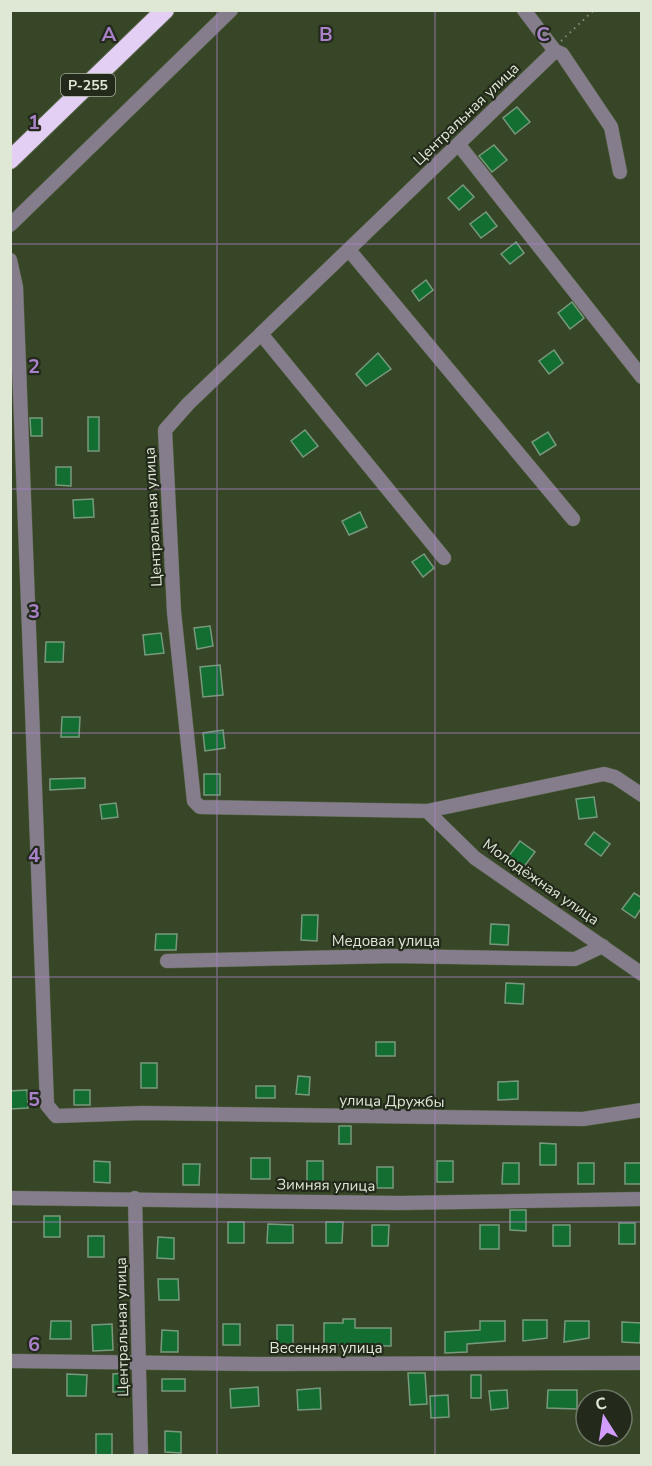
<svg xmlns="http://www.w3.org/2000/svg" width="652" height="1466" viewBox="0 0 652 1466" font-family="'Nunito Sans',sans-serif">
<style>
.building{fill:#136e31;stroke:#78997d;stroke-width:1.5}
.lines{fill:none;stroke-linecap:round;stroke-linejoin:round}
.minor-casing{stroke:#556345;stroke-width:15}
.highway-casing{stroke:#556345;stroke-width:20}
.path{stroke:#869278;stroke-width:2;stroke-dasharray:1.5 4.5;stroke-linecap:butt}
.minor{stroke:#857d8c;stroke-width:14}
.highway{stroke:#e3cff4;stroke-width:18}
.grid{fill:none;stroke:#a881c8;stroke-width:1.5;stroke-opacity:0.55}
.labels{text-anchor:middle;stroke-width:4.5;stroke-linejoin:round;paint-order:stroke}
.shield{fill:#232a1b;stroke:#a6af9c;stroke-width:1.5}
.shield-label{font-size:14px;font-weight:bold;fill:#dee8d4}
.street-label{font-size:15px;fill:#dee8d4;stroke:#232a1b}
.grid-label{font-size:20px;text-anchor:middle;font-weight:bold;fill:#a881c8;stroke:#232a1b;stroke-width:4.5;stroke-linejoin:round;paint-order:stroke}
</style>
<rect width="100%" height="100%" fill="#374626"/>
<!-- building -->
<g class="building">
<path d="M517 107 530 122 515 134 503 118Z"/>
<path d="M494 145 507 160 492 172 479 156Z"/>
<path d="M463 185 474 197 459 210 448 198Z"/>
<path d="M486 212 497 226 481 238 470 224Z"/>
<path d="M516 242 524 253 510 264 501 254Z"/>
<path d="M426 280 433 290 419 301 412 291Z"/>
<path d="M572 302 584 318 570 329 558 313Z"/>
<path d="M554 350 563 363 549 374 539 361Z"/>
<path d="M378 353 391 369 366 386 356 374Z"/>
<rect x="88" y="417" width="11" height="34"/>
<path d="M30 418H42V436H31Z"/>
<path d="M305 430 318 446 303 457 291 441Z"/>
<path d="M548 432 556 445 540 455 532 442Z"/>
<path d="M56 467H71V486L56 485Z"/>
<path d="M93 499 94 517 74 518 73 500Z"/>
<path d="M360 512 367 527 349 535 342 521Z"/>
<path d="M424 554 434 568 423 577 412 562Z"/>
<path d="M210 626 213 646 197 649 194 628Z"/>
<path d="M161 633 164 653 145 655 143 635Z"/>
<path d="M46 642H64L63 662H45Z"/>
<path d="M220 665 223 695 203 697 200 667Z"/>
<path d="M62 717H80L79 737H61Z"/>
<path d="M223 730 225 748 205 751 203 733Z"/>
<rect x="204" y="774" width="16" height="21"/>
<path d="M85 778V788L50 790V779Z"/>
<path d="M594 797 597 817 579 819 576 799Z"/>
<path d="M116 803 118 817 102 819 100 805Z"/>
<path d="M594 832 610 844 601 856 585 844Z"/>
<path d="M520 841 535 852 523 868 508 857Z"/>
<path d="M634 893 642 898V907L635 918 622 909Z"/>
<path d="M302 915H318L317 941 301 940Z"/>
<path d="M491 924 509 925 508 945 490 944Z"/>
<path d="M156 934H177L176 950H155Z"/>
<path d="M506 983 524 984 523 1004 505 1003Z"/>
<rect x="376" y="1042" width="19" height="14"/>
<rect x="141" y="1063" width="16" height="25"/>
<path d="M298 1076 310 1077 309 1095 296 1094Z"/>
<path d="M518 1081V1099L498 1100V1082Z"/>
<rect x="256" y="1086" width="19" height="12"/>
<path d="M27 1090 28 1108 10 1109V1091Z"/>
<rect x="74" y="1090" width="16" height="15"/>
<rect x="339" y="1126" width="12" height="18"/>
<path d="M540 1143 556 1144V1165H540Z"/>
<rect x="251" y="1158" width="19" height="21"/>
<path d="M94 1161 110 1162V1183L94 1182Z"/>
<rect x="307" y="1161" width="16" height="21"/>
<rect x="437" y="1161" width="16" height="21"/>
<path d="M503 1163H519V1184H502Z"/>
<rect x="578" y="1163" width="16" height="21"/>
<rect x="625" y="1163" width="16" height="21"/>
<path d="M183 1164H200L199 1185H183Z"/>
<rect x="377" y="1167" width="16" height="21"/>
<path d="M510 1210H526V1231L510 1230Z"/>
<rect x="44" y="1216" width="16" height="21"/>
<rect x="228" y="1222" width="16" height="21"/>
<path d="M326 1222H343L342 1243H326Z"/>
<rect x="619" y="1223" width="16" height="21"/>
<path d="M268 1224 293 1225V1243H267Z"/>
<path d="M372 1225H389L388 1246H372Z"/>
<rect x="480" y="1225" width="19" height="24"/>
<rect x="553" y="1225" width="17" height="21"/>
<rect x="88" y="1236" width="16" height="21"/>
<path d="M158 1237 174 1238V1259L157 1258Z"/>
<path d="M158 1279H178L179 1300H159Z"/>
<path d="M343 1319H355V1328H391V1346L324 1345V1323H343Z"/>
<path d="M523 1320H547V1338L523 1341Z"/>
<path d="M51 1321H71V1339H50Z"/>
<path d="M480 1321H505V1341L467 1344V1352L445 1353V1332L480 1330Z"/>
<path d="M565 1321H589V1338L564 1342Z"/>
<path d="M622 1322 641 1323 640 1343 622 1342Z"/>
<path d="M112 1324 113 1350 93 1351 92 1325Z"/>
<rect x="223" y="1324" width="17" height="21"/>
<rect x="277" y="1325" width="16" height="21"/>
<path d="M162 1330 178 1331V1352H161Z"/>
<path d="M128 1373 127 1392H113V1374Z"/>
<path d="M408 1373H425L427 1404 410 1405Z"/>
<path d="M67 1374 87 1375 86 1396H67Z"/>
<rect x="471" y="1375" width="10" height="23"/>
<rect x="162" y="1379" width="23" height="12"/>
<path d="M258 1387 259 1406 231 1408 230 1389Z"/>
<path d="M320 1388 321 1409 298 1410 297 1390Z"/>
<path d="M507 1390 508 1408 491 1410 489 1391Z"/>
<path d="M548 1390H577V1409L547 1408Z"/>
<path d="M448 1395 449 1417 431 1418 430 1396Z"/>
<path d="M165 1431 181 1432V1453L165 1452Z"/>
<rect x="96" y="1434" width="16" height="21"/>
</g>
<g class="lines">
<defs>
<g id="minor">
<path d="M524 10 555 51 562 54 611 127 620 172"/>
<path d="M555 51 188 404 165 430 174 612 194 801 200 807 427 811 604 774 615 777 642 795"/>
<path d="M459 145 642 377"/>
<path d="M10 225 231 10"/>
<path d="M349 250 573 519"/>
<path d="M10 260 16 287 47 1105 56 1116 142 1113 583 1119 642 1110"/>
<path d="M262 335 444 558"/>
<path d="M427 811 475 858 642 974"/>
<path d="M167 961 394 956 575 959 603 946"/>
<path d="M10 1198 399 1203 642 1199"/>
<path d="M135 1198 141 1456"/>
<path d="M10 1361 262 1364 642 1363"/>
</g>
<path id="highway" d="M10 160 165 10"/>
</defs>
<!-- minor casing -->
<use href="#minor" class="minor-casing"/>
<!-- highway casing -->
<use href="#highway" class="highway-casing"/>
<!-- path -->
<path class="path" d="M561 41 594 10"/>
<!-- minor -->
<use href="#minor" class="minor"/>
<!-- highway -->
<use href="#highway" class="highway"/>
</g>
<!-- grid -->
<path class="grid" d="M217 10V1456M435 10V1456M10 244H642M10 489H642M10 733H642M10 977H642M10 1222H642"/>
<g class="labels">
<!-- shield labels -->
<rect class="shield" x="61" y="74" width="54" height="22" rx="4.5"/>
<g class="shield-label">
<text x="88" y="90">Р-255</text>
</g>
<!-- street labels -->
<g class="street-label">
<text transform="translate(466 114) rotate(-44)" y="5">Центральная улица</text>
<text transform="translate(153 517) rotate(-93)" y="5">Центральная улица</text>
<text transform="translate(541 882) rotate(35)" y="5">Молодёжная улица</text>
<text x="386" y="946">Медовая улица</text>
<text transform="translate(392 1101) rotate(1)" y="5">улица Дружбы</text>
<text transform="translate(326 1185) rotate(1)" y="5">Зимняя улица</text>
<text transform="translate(122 1327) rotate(-91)" y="5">Центральная улица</text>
<text x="326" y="1353">Весенняя улица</text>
</g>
</g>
<g class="grid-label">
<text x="109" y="41">A</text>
<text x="326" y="41">B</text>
<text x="543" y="41">C</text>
<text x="34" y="129">1</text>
<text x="34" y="373">2</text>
<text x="34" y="618">3</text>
<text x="34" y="862">4</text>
<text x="34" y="1106">5</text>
<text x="34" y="1351">6</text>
</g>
<!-- border -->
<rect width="652" height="1466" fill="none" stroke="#dee8d4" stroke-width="24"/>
<!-- north arrow -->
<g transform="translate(604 1418) rotate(348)"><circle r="28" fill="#232a1b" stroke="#6e7665" stroke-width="1.5"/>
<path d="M0-4.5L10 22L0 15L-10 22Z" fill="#d29dfd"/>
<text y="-9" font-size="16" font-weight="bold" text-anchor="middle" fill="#dee8d4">С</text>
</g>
</svg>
